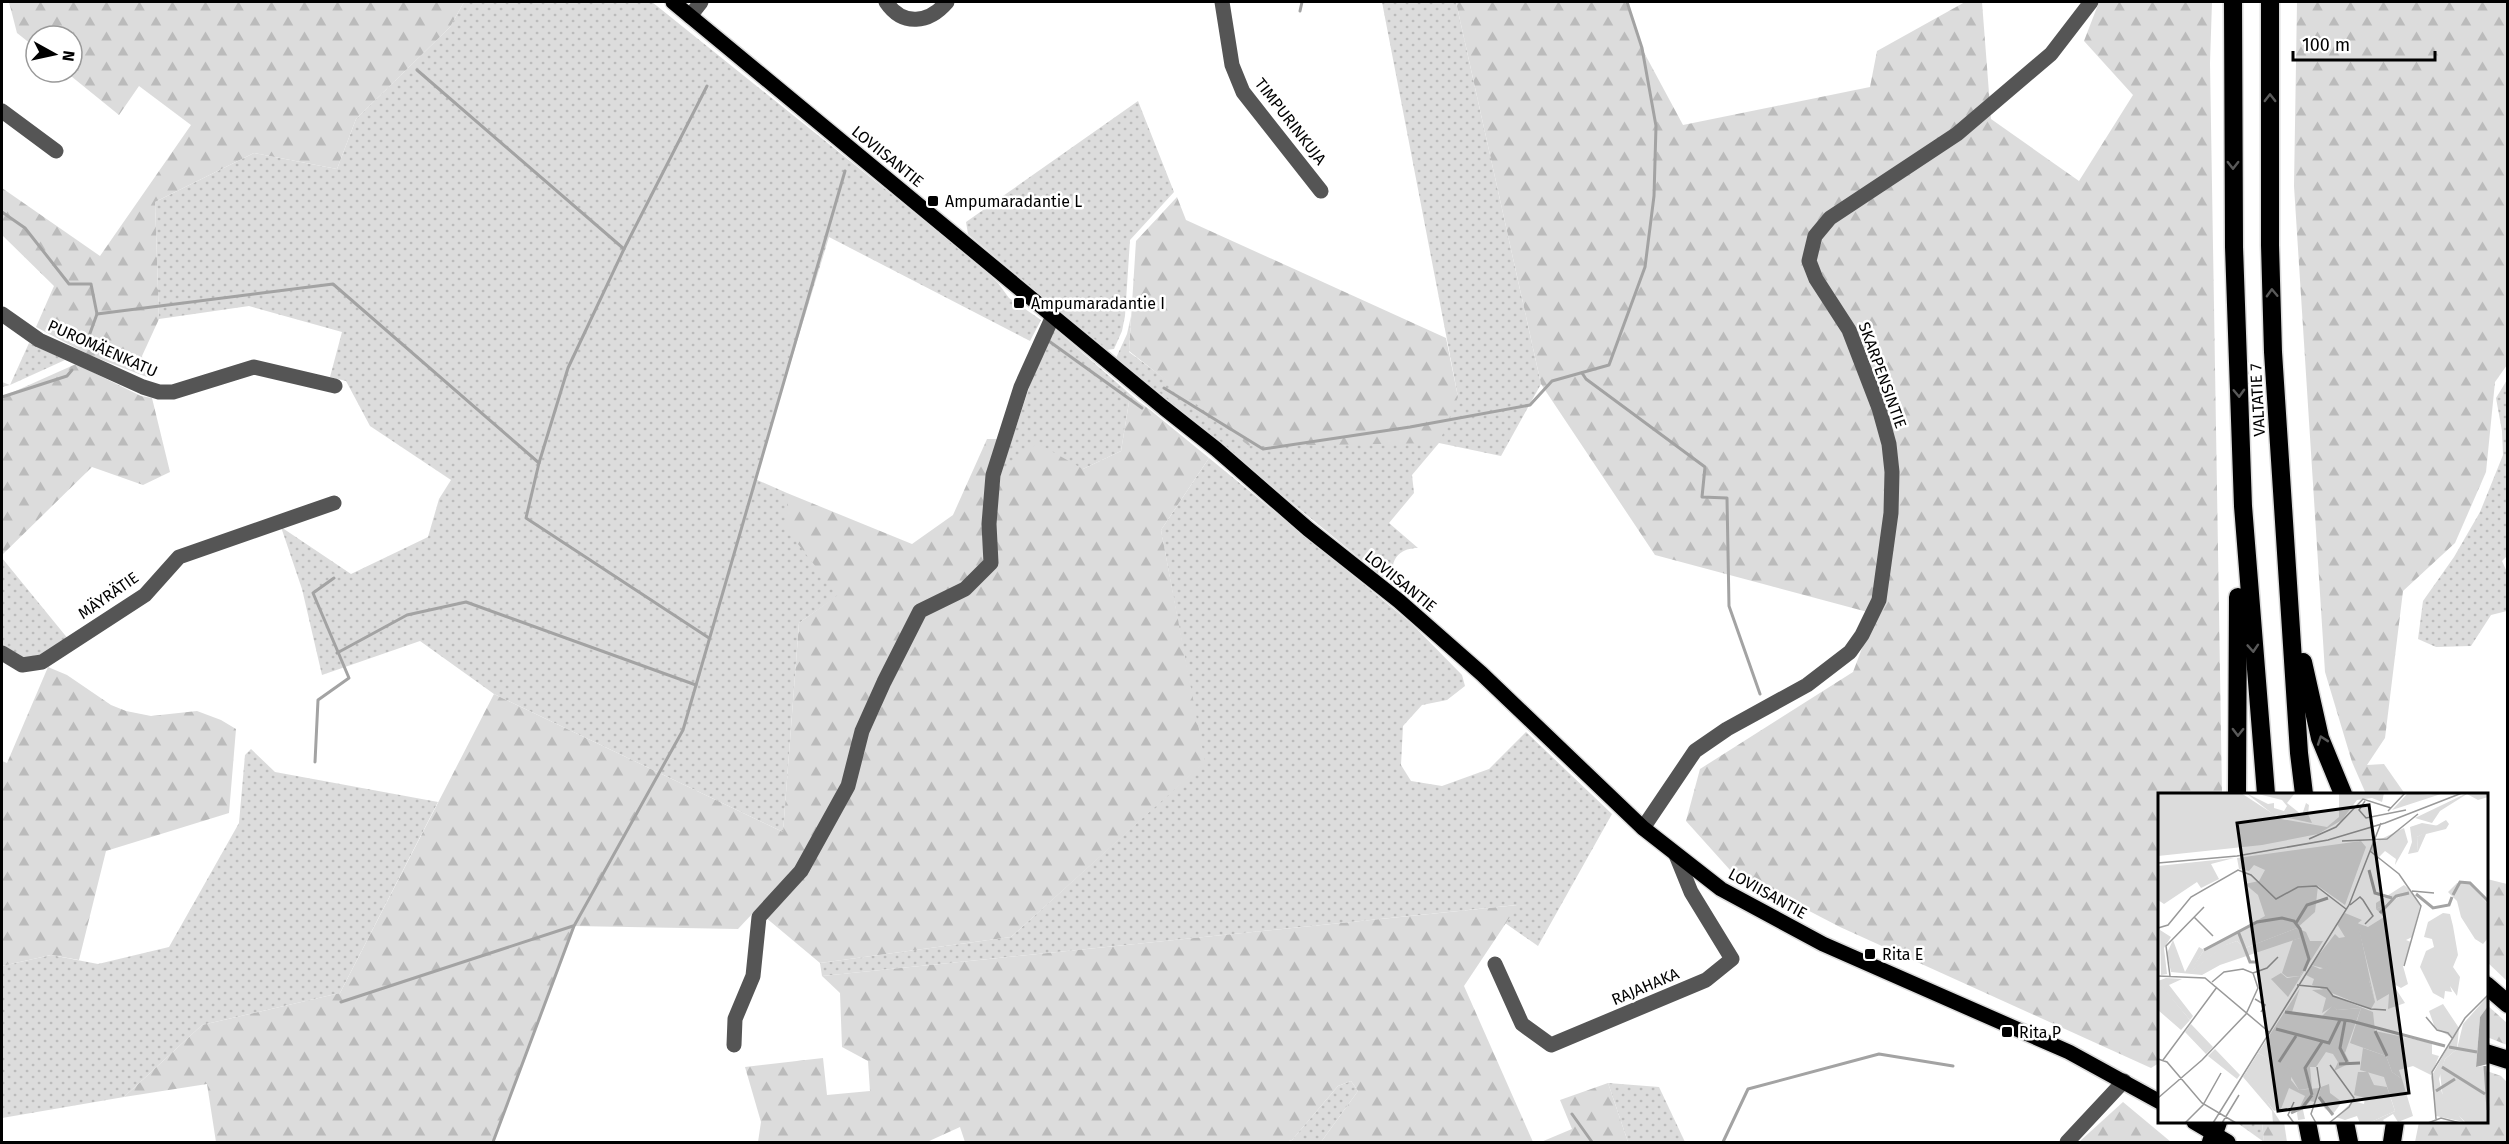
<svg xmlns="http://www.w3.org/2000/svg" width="2509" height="1144" viewBox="0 0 2509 1144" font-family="'Fira Sans',sans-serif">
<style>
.grass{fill:url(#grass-dots)}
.forest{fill:url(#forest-firs)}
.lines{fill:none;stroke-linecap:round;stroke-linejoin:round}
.stream{stroke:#a3a3a3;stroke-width:3}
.major-casing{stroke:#dbdbdb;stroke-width:18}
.highway-casing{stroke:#dbdbdb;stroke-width:21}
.minor{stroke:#555;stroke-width:15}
.major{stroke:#000;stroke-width:15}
.highway{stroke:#000;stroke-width:18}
.oneway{stroke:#595959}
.poi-dot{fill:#000;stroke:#fff;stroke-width:2}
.labels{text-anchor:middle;stroke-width:5;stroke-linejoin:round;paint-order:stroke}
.street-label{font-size:16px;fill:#000;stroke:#fff}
.poi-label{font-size:16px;fill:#000;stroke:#fff;text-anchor:start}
.inset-river{fill:none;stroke:#a3a3a3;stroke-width:3}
.inset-road{fill:none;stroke:#999;stroke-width:1.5}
.view{fill:#000;fill-opacity:0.15;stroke:#000;stroke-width:3}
.inset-edge{fill:none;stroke:#000;stroke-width:3}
</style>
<defs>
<pattern id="grass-dots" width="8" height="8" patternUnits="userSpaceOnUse" patternTransform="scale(1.5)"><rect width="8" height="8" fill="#dcdcdc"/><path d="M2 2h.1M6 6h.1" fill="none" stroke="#bbb" stroke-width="1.8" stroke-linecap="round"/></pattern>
<pattern id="forest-firs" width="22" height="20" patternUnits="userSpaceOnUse" patternTransform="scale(1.5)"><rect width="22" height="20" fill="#dcdcdc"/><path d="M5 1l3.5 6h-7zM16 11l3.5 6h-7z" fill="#bbb"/></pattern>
</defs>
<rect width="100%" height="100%" fill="#fff"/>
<!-- grass -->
<g class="grass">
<path d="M464 2H652L977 263 998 283 1009 298 1041 320 1030 341 829 237 755 479 787 493 788 530 839 595 799 623 783 832 494 694 420 641 322 675 302 589 281 527 351 574 428 537 439 499 451 480 370 426 346 381 330 377 342 332 249 306 159 319 155 202 254 153 337 169 356 119 450 27Z"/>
<path d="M1382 2H1456L1541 384 1501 456 1439 443 1412 475 1414 493 1389 523 1418 548C1393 548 1386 569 1400 587L1398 590 1116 358 1127 334 1131 316 1129 352 1184 393 1458 397Z"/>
<path d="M1138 101 1174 192 1130 240 1125 316 1122 331 1114 349 1106 350 968 234 966 222Z"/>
<path d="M1054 328 1139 402H1129L1121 451 1083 469 1000 475 1030 385Z"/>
<path d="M29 343 65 360 10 385 2 387V382L10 385Z"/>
<path d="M2507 380 2508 555 2502 561 2507 572V611L2491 615 2471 646 2436 647 2418 639 2423 601 2454 557 2480 512 2503 455 2502 431 2496 398Z"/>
<path d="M1209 458 1412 624 1462 675 1465 686 1447 700 1422 705 1403 726 1401 765 1411 781 1442 786 1489 769 1526 732 1612 814 1538 946 1505 923 1517 905 822 976 820 963 1011 937 1204 762 1161 530Z"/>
<path d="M2 558 69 640C38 660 35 668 2 648Z"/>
<path d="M251 749 275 772 438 802 340 993 202 1025 124 1097 2 1118V966L51 955 98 964 169 947 239 823 245 755Z"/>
<path d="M1351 1081 1358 1091 1321 1142H1286L1292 1140 1338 1086Z"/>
<path d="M1608 1083 1659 1087 1685 1142H1628Z"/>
<path d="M2236 1122H2262L2264 1142Z"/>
</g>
<!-- forest -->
<g class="forest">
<path d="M9 2H464L450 27 356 119 337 169 254 153 155 202 159 319 142 356 147 377 89 355 36 327 54 286 2 235V188L100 256 191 125 139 86 119 115 66 72H72V36H36V48L17 33Z"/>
<path d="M1456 2H1626L1640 45 1683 125 1870 87 1877 51 1965 2H1982L1991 119 2079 181 2133 95 2084 41 2099 2H2212L2210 63 2222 794H2160L2159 1063 2151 1068 1840 927 1730 870 1686 821 1700 769 1853 672 1875 614 1655 555 1541 384Z"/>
<path d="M2297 2H2507V365L2495 382 2486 472 2455 543 2403 591 2385 738 2367 765 2384 764 2405 794H2366L2352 762 2325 672 2294 186Z"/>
<path d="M1177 197 1186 220 1446 338 1458 397 1439 443 1249 446 1129 351 1136 241Z"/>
<path d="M76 364 141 396 152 398 170 472 143 485 92 467 2 555V397Z"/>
<path d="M1129 402H1139L1149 409 1209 458 1161 530 1205 762 1011 937 820 963 765 917 805 875 868 729 925 614 969 595 998 565 995 525 1000 475 1037 443 1083 469 1121 451Z"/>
<path d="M987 439H999L985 559 963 584 917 606 843 782 798 865 738 929 574 926 492 1142H216L207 1084 124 1097 202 1025 340 993 494 694 783 832 799 623 838 595 787 530V493L912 544 953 515Z"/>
<path d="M48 667 67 675 111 705 126 711 151 716 197 711 221 720 236 729 229 813 106 851 79 960 51 955 2 966V761L7 763Z"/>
<path d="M2487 879 2507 884V981L2487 962Z"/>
<path d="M1518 905 1464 986 1533 1142H1321L1358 1091 1351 1081 1338 1086 1292 1140 1286 1142H965L960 1127 927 1142H758L761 1122 745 1067 823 1058 827 1095 870 1091 868 1061 842 1047 840 993 822 976Z"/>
<path d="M2487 1005 2507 1023V1045L2487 1037Z"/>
<path d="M2487 1071 2501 1076 2507 1082V1142H2415L2419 1122H2486Z"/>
<path d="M1608 1083 1628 1142H1541L1572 1129 1560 1100Z"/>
<path d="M2123 1102 2171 1142H2079Z"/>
<path d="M2262 1122H2284L2287 1142H2264Z"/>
</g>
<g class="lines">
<!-- stream -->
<g class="stream">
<path d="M1300 11 1302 2"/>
<path d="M417 70 624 249"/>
<path d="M707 86 624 249 568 368 539 463 526 518 709 638"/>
<path d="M2 212 25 228 69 284H91L97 314 85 347"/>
<path d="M97 314 333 284 539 463"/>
<path d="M1046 339 1142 408"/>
<path d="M1582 373 1586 379 1705 467 1702 497 1727 498 1729 606 1760 694"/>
<path d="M1164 388 1263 449 1410 427 1530 405 1552 381 1609 365 1645 267 1654 196 1656 126 1642 48 1627 2"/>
<path d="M2 397 67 376 72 370"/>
<path d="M337 653 407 615 466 602 696 685"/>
<path d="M315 762 318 700 349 678 313 593 334 578"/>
<path d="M341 1002 573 926"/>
<path d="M1572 1114 1592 1142"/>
<path d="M493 1142 574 926 683 730 845 171"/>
<path d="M1723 1142 1748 1089 1879 1054 1953 1066"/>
</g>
<defs>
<g id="major">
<path d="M673 2 1164 408 1216 449 1308 529 1399 601 1482 674 1643 828 1721 889 1823 944 2069 1052 2160 1102"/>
<path d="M2194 1122 2228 1142"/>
</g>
<g id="highway">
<path d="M2233 2 2234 247 2243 506 2266 794"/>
<path d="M2270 2V245L2273 352 2299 753 2304 794"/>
<path d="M2303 662 2320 738 2343 794"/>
<path d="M2237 794 2238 597"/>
<path d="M2486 985 2508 1004"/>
<path d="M2486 1053 2508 1060"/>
<path d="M2307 1122 2311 1142"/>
<path d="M2345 1122 2349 1142"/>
<path d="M2211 1142 2218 1122"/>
<path d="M2392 1142 2395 1122"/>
</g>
</defs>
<!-- major casing -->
<use href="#major" class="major-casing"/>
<!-- highway casing -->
<use href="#highway" class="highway-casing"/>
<!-- minor -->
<g class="minor">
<path d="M886 2C903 27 929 23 947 2"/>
<path d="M1222 2 1232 65 1243 92 1321 191"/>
<path d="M690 16 701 2"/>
<path d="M2 111 56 151"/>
<path d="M2 314 39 340 143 387 159 392H173L254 367 335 386"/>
<path d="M2 653 22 665 42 662 145 595 179 557 334 503"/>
<path d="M1643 828 1695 751 1727 729 1807 685 1850 652 1862 635 1879 600 1891 513 1892 472 1889 444 1879 408 1849 330 1816 279 1809 261 1815 236 1830 218 1957 134 2051 54 2091 2"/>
<path d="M1495 964 1522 1024 1551 1045 1706 980 1732 959 1691 892 1676 855"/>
<path d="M734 1045 735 1019 753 976 759 917 801 871 848 786 862 731 884 682 920 611 965 589 991 563 989 524 993 475 1021 387 1053 316"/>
<path d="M2067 1142 2124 1081"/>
</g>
<!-- major -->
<use href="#major" class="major"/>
<!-- highway -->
<use href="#highway" class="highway"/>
</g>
<!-- one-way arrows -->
<defs><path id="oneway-chevron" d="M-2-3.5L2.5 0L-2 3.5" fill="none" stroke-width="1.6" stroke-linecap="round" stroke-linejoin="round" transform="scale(1.5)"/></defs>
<g class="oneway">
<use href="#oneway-chevron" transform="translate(2270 98) rotate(-90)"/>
<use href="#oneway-chevron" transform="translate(2233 165) rotate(90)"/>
<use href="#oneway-chevron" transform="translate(2272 293) rotate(-92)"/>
<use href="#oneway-chevron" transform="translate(2239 393) rotate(88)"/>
<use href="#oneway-chevron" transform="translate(2253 648) rotate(86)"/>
<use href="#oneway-chevron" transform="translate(2238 732) rotate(91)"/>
<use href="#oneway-chevron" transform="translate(2322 740) rotate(-109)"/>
</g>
<!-- markers -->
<g class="poi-dot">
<rect x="927" y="195" width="12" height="12" rx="3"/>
<rect x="1013" y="297" width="12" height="12" rx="3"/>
<rect x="1864" y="948" width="12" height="12" rx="3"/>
<rect x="2001" y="1026" width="12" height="12" rx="3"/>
</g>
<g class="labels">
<!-- street labels -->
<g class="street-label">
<text transform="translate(1291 121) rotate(52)" y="6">TIMPURINKUJA</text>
<text transform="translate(888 156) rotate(39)" y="6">LOVIISANTIE</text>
<text transform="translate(103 348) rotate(24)" y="6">PUROMÄENKATU</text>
<text transform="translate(1883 375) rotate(70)" y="6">SKARPENSINTIE</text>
<text transform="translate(2257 400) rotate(-93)" y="6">VALTATIE 7</text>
<text transform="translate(1401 581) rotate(39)" y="6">LOVIISANTIE</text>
<text transform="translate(108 595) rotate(-35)" y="6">MÄYRÄTIE</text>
<text transform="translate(1768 893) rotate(29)" y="6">LOVIISANTIE</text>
<text transform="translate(1645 986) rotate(-23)" y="6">RAJAHAKA</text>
</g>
<!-- poi labels -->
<g class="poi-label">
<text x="945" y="207">Ampumaradantie L</text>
<text x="1031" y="309">Ampumaradantie I</text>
<text x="1882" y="960">Rita E</text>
<text x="2019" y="1038">Rita P</text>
</g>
</g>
<!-- overview -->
<g transform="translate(2158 793)">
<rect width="330" height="330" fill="#fff"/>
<path d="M88 0 110 11 116 10V15L126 18 129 13 124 7 96 0H137L129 10 144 22 148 10 151 12 150 21 154 30 116 22ZM264 30 281 33 259 44 260 59 250 61 254 49 252 34ZM246 92 253 98 218 116V110ZM187 120 204 127 200 130 217 209 211 187 153 172 177 141 181 145 187 144 179 131ZM139 135 148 139 152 148H165L130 204 113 186 123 180 129 185 142 183 151 168 142 145 62 172 44 182 13 179 9 160 15 147 27 179 41 154 46 157 33 178 67 152 79 148 87 155ZM2 137 13 144 6 155 9 181 3 182ZM8 185 24 186 11 192 35 223 32 227 3 193 0 194V188ZM142 195 134 219 163 224 175 212 179 217 203 215 187 260 192 270 176 278 180 269 175 261 168 259 158 274H152L154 295 141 297 128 275 100 260ZM205 255 228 263 234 279 244 286 255 323 240 329 235 321 225 327 227 330H211L237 318 226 284 202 277ZM88 279 99 292 123 330H115L114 318 85 284Z" fill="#dcdcdc"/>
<path d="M0 0H83L123 26 169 34 181 24V0H226L224 9 214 5 199 7 184 27 160 41 104 52 0 63ZM250 0 270 2 286 0 234 17ZM309 0H330V4L320 7 309 1 282 18 274 30 257 25ZM288 27 291 31 288 36 268 41 260 59 259 44ZM246 35 250 49 237 72 238 66 227 58 221 64 212 57 217 49ZM203 48 208 54 187 112 160 93 157 119 139 135 87 155 79 148 68 152 31 180 46 157 107 123 100 102 87 91 101 88 107 77 96 72 91 78 81 76 79 65ZM76 65 53 71 61 86 43 95 39 89 6 111 0 107V73ZM310 89 330 111V145L325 151 317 146 303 124 299 108 290 99 299 90ZM253 98 262 113 254 144 248 147 253 149 245 173 250 191 243 195 234 190 247 210 230 216 231 201 219 208 199 130 210 134 226 124 218 116ZM285 120 292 121 295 133 300 162 295 174 302 184 299 203 292 193 294 199 287 198 286 206 275 200 262 174 268 158 276 154 274 146 266 144 270 129ZM142 145 148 146 151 168 142 183 129 184 124 180 135 147ZM188 168 211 187 217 209 213 216 154 192 156 186 148 182 153 172 162 176ZM3 192 32 227 23 237 0 217V194ZM168 196 175 203 215 219 217 238 274 250V261L281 263 273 282 255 273 241 277 244 286 234 279 228 263 192 250 203 215 179 217 175 213 164 220 168 205 154 197ZM285 211 301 235 299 256 287 266 281 286 284 300 306 329 278 323 273 284 295 245 277 235 271 218ZM33 231 55 254 48 261 27 239ZM57 256 82 282 79 286 50 263ZM100 260 134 277 133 287 141 297 161 295 157 309 152 308 145 317 147 326 140 327 139 320 147 303 131 295 123 316 116 318 88 279ZM200 279H210L216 292 229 294 237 318 211 330H202L199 323 187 327 178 324 195 308 206 311 207 305 196 302ZM171 291 172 300 184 309 175 321 167 316 160 304 163 294Z" fill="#dcdcdc"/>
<path d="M330 203V213L322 224 318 274 326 273 330 330H308L285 306 282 280 287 266 299 256 305 231Z" fill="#dcdcdc"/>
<path d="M330 213V271L318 274 322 224Z" fill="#a3a3a3"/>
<path class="inset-river" d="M211 77 217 100 234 105M258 101 275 115 291 112 294 104M295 102 302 89 312 90 330 108M222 120 238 103 251 100M138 130 149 112 170 105M80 138 92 169H100M46 157 99 129 124 125 136 128 142 136 151 166 146 178M127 219 193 228 287 253M187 228 182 255 189 269M118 236 171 250 182 227M217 238 229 263M291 254 319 259M121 269 138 243M181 271 202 270M327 273 330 317M284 274 327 301M278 298 297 286M154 302 147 275 164 249M161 304 175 322M133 320 144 315 154 302"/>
<path class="inset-road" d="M207 8 201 17 208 25 248 17M230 18 247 0M151 46 178 34 205 6 233 15M184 48 229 46 260 21M212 58 241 81 263 113 246 173M0 70 79 63 170 47 227 30 304 0M254 98 276 100M192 112 202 104 205 107 215 123 207 131M36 124 55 143M0 135 10 132 33 104 80 77 93 82 118 106 140 94 158 93 188 116M95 180 109 175 120 164M0 183 47 185 111 239M12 183 8 153 46 114M139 192 169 195 175 203 213 216 228 217M97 206 107 212 103 219M268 224 279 237 290 240 294 245M0 266 9 269 44 310 78 330M5 267 59 194M0 305 44 267 88 221 100 195 95 180 85 176 66 179 54 189M278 326 274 279 307 225 330 202M27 330 45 312 63 280M55 330 191 112 223 30M64 330 81 302M136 330 130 322 136 309M158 330 153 321 162 294 159 274M171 330 191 314 196 305 172 272M270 330 283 325 302 330"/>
<path class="view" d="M211 12 251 300 120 318 79 30Z"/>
<rect width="330" height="330" class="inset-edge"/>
</g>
<!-- border -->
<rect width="2509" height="1144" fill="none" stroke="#000000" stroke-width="6"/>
<!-- north arrow -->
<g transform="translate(54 54) rotate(98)"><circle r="28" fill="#ffffff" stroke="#999999" stroke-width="1.5"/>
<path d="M0-4.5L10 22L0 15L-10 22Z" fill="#000000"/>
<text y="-9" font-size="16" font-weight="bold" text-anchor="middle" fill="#000000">N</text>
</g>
<!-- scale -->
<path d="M2293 51v9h142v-9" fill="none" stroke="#000000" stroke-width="3"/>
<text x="2302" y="51" font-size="18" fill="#000000" stroke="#ffffff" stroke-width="4.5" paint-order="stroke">100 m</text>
</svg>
